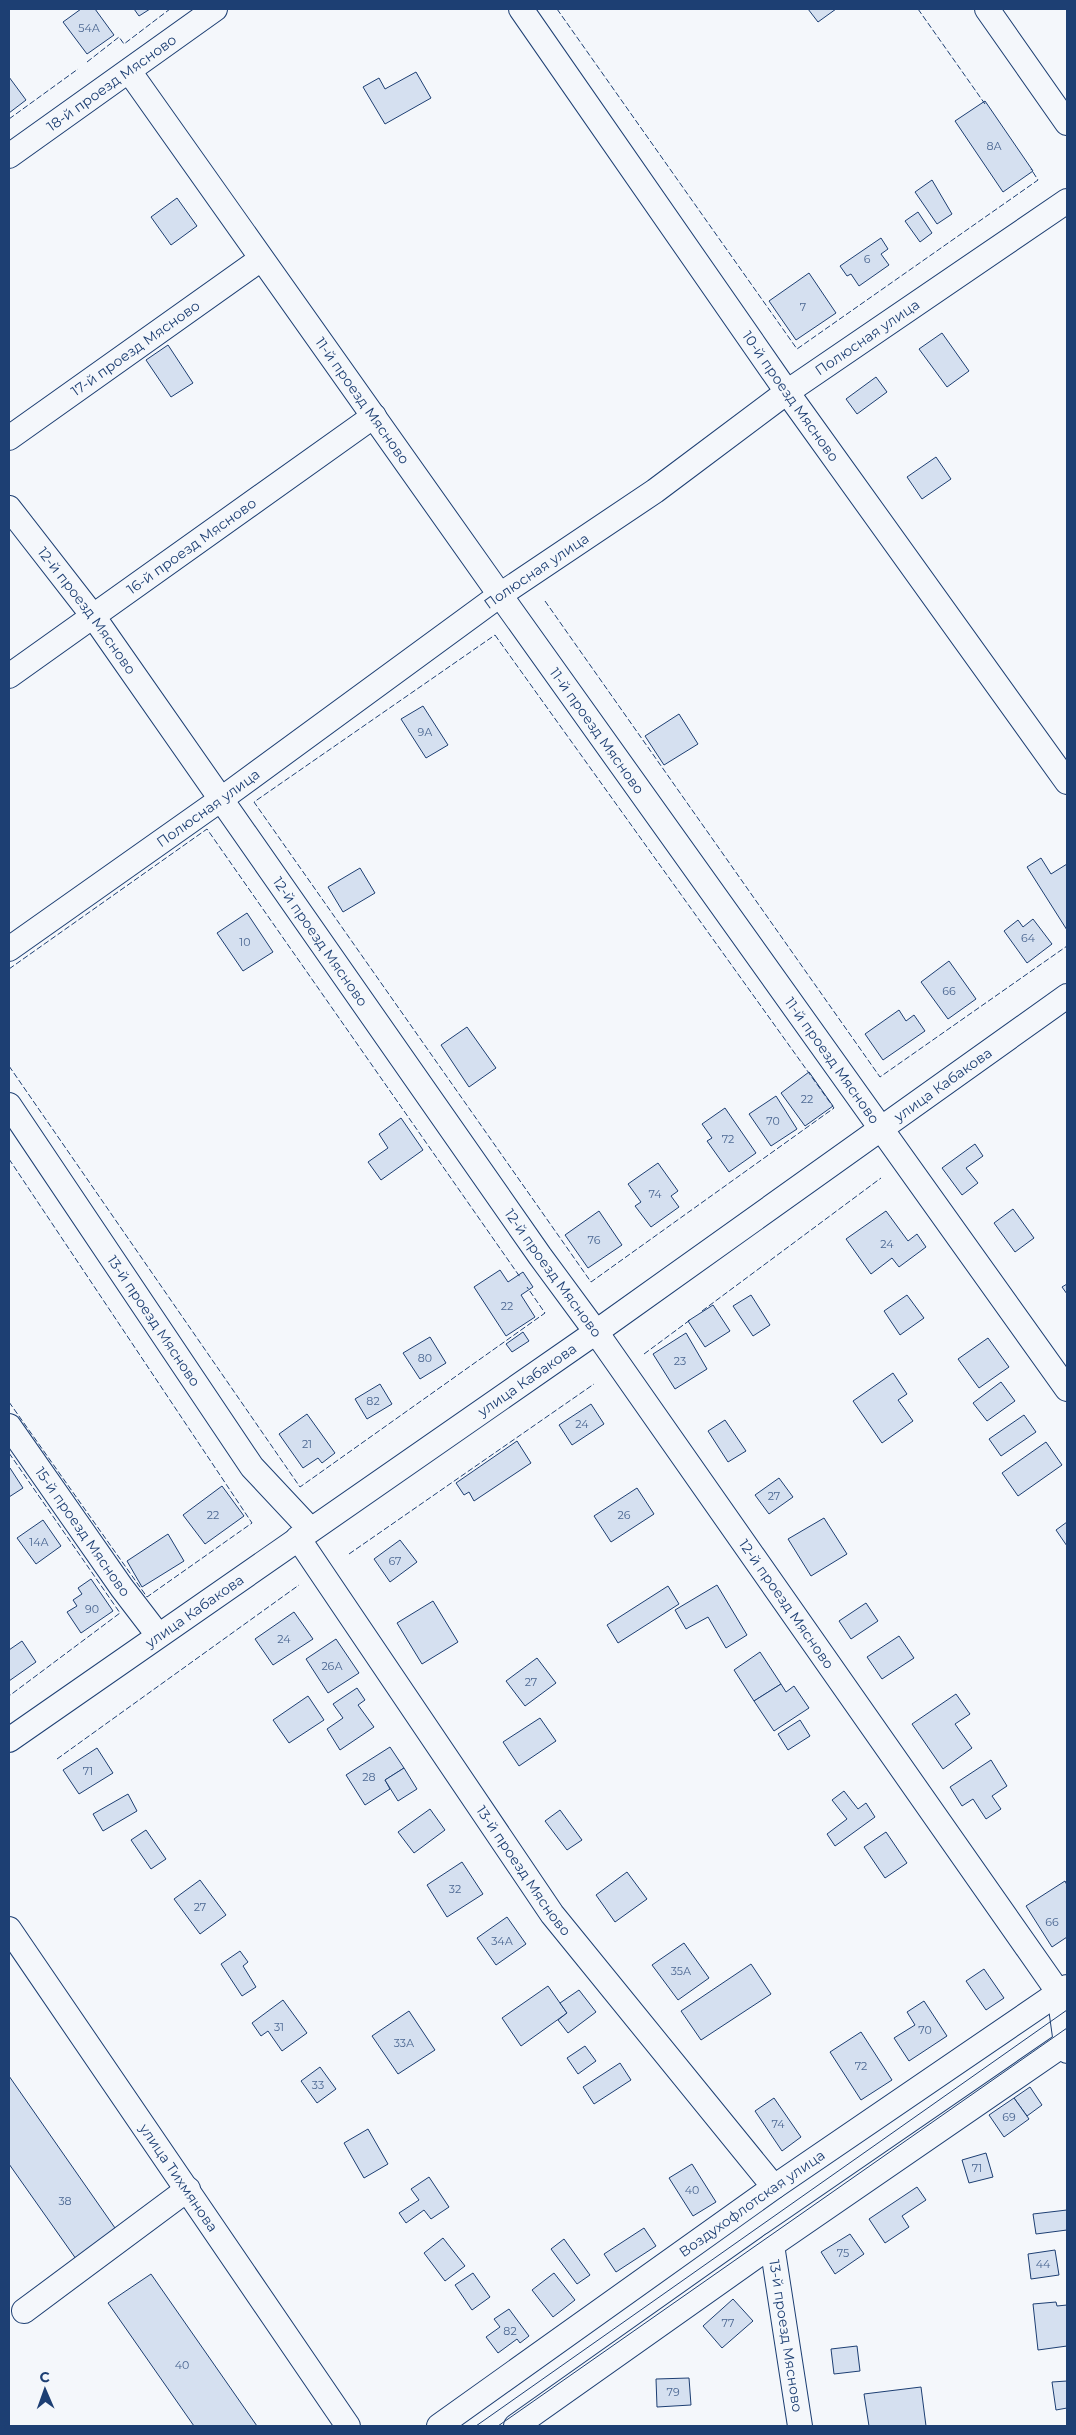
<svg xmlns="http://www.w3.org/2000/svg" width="1076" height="2435" viewBox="0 0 1076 2435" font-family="Montserrat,sans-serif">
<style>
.building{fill:#d5e0f0;stroke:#1d3f73}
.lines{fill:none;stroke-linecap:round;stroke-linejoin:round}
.minor-casing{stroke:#1d3f73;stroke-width:26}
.minor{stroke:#f4f7fb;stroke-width:24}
.tram{stroke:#1d3f73;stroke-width:1}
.fence{stroke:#1d3f73;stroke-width:1;stroke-dasharray:6 2.5;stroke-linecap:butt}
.labels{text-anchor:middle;stroke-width:4;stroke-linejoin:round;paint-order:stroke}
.number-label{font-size:11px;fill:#4b6792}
.street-label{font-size:14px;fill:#1d3f73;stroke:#f4f7fb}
</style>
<rect width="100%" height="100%" fill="#f4f7fb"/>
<!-- building -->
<g class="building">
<path d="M81 9H95L114 35 87 54 63 22Z"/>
<path d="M134 9H150L139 16Z"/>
<path d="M808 9H836L818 22Z"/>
<path d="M416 72 431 98 385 124 363 87 379 78 385 89Z"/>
<path d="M9 77 26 100 9 113Z"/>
<path d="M985 101 1033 171 1003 192 955 121Z"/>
<path d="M932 180 952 214 937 224 915 192Z"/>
<path d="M177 198 197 226 171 245 151 217Z"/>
<path d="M918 212 932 233 920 242 905 221Z"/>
<path d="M881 238 888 249 881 254 889 265 859 286 851 274 847 276 840 266Z"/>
<path d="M809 273 836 313 796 340 769 301Z"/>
<path d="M942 333 969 371 947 387 919 349Z"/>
<path d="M168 345 193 383 171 397 146 360Z"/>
<path d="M876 377 887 392 857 414 846 399Z"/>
<path d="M936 457 951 479 922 499 907 477Z"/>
<path d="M423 706 448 745 426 758 401 719Z"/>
<path d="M679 714 698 744 664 765 645 736Z"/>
<path d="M1041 858 1051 874 1067 864V930L1027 867Z"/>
<path d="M360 868 375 893 343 912 328 887Z"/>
<path d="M247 913 273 952 243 971 217 933Z"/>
<path d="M1033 919 1052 944 1027 963 1004 931 1018 920 1023 927Z"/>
<path d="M949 961 976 999 948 1019 921 982Z"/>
<path d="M899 1010 906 1021 914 1015 925 1031 883 1060 865 1034Z"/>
<path d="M467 1027 496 1068 469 1087 441 1045Z"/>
<path d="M809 1072 833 1106 805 1126 781 1093Z"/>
<path d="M776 1096 797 1129 771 1146 749 1114Z"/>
<path d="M725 1108 756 1153 729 1172 707 1141 712 1138 702 1124Z"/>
<path d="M401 1118 423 1150 381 1180 368 1162 388 1148 379 1134Z"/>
<path d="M975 1144 983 1156 966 1168 978 1183 962 1195 942 1168Z"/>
<path d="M658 1163 678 1191 671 1196 679 1207 651 1227 635 1206 641 1202 628 1184Z"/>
<path d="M1013 1209 1034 1238 1015 1252 994 1223Z"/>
<path d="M599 1211 622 1245 588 1268 565 1235Z"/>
<path d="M886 1211 908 1241 917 1234 926 1247 899 1267 892 1258 871 1274 846 1239Z"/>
<path d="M500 1270 508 1282 523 1272 533 1287 521 1295 535 1317 506 1336 474 1287Z"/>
<path d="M1067 1284V1294L1062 1287Z"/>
<path d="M751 1295 770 1325 753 1336 733 1306Z"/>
<path d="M907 1295 924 1318 900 1335 884 1311Z"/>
<path d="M713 1305 730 1331 705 1347 688 1321Z"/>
<path d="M523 1332 529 1341 512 1352 506 1344Z"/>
<path d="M686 1333 707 1369 675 1389 653 1354Z"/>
<path d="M430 1337 446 1363 420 1379 403 1353Z"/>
<path d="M988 1338 1009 1367 979 1388 958 1359Z"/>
<path d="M893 1373 907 1394 898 1400 913 1421 882 1443 853 1401Z"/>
<path d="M1001 1382 1015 1401 987 1421 973 1403Z"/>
<path d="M380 1384 392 1404 367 1419 355 1399Z"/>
<path d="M591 1404 604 1424 572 1445 559 1425Z"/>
<path d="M307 1414 335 1453 322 1463 318 1458 303 1468 279 1434Z"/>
<path d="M1024 1415 1036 1432 1001 1456 989 1439Z"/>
<path d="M725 1420 746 1451 728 1462 708 1431Z"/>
<path d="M517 1441 531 1463 474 1501 469 1492 464 1495 456 1483Z"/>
<path d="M1046 1442 1062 1465 1018 1496 1002 1473Z"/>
<path d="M10 1468 23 1488 9 1497V1469Z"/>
<path d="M779 1478 793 1497 769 1514 755 1495Z"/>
<path d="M222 1486 244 1516 205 1544 183 1515Z"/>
<path d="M637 1488 654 1514 611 1542 594 1516Z"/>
<path d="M824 1518 847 1554 811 1576 788 1539Z"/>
<path d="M43 1520 61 1546 36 1564 17 1538Z"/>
<path d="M1067 1522V1546L1056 1530Z"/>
<path d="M168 1534 184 1561 142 1587 127 1561Z"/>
<path d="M400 1540 417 1562 390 1582 374 1559Z"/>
<path d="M91 1579 113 1611 81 1633 67 1612 77 1606 73 1600 82 1594 78 1588Z"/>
<path d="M717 1585 747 1635 726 1648 708 1617 686 1629 675 1610Z"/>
<path d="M668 1586 679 1604 618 1643 607 1625Z"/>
<path d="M433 1601 458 1642 422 1664 397 1623Z"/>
<path d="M866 1603 878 1621 851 1639 839 1621Z"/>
<path d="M294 1612 313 1639 273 1665 255 1639Z"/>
<path d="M899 1636 914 1658 882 1679 867 1657Z"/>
<path d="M336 1639 359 1673 328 1693 306 1659Z"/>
<path d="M22 1641 36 1662 9 1681V1650Z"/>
<path d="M760 1652 781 1684 754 1701 734 1670Z"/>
<path d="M537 1658 556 1683 525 1706 506 1681Z"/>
<path d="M781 1684 786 1692 794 1686 809 1708 774 1731 754 1701Z"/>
<path d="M357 1688 365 1700 358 1705 374 1727 340 1750 327 1729 343 1718 333 1704Z"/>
<path d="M956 1694 970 1714 955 1724 972 1748 943 1769 912 1724Z"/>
<path d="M308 1696 324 1720 289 1743 273 1720Z"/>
<path d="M540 1718 556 1741 519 1766 503 1742Z"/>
<path d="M800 1720 810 1736 788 1750 778 1734Z"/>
<path d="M390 1747 404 1768 385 1780 390 1789 365 1805 346 1775Z"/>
<path d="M97 1748 113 1773 79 1794 63 1770Z"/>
<path d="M991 1760 1007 1786 992 1796 1001 1809 986 1819 973 1799 962 1806 950 1787Z"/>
<path d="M404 1768 417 1789 398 1801 385 1780Z"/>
<path d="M844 1791 858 1809 866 1803 875 1817 835 1846 827 1834 847 1819 832 1800Z"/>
<path d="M128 1794 137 1811 103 1831 93 1814Z"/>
<path d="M430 1809 445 1830 414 1853 398 1832Z"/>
<path d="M560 1810 582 1840 567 1850 545 1821Z"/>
<path d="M146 1830 166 1859 151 1869 131 1840Z"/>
<path d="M886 1832 907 1863 885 1878 864 1847Z"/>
<path d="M462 1862 483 1894 447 1917 427 1885Z"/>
<path d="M627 1872 647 1899 615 1922 596 1895Z"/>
<path d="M200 1880 226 1915 200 1934 174 1899Z"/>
<path d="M1065 1881 1067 1885V1937L1052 1947 1026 1906Z"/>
<path d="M507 1917 526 1944 496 1965 477 1938Z"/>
<path d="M684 1943 709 1978 678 2000 652 1965Z"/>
<path d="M240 1951 248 1962 243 1966 256 1987 242 1996 221 1964Z"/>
<path d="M751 1964 771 1994 701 2040 681 2011Z"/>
<path d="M984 1969 1004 1998 986 2010 966 1981Z"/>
<path d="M548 1986 567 2013 521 2046 502 2018Z"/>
<path d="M579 1990 596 2012 568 2033 558 2020 567 2013 560 2003Z"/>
<path d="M283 2000 307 2033 282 2051 268 2031 261 2036 252 2023Z"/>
<path d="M924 2001 947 2036 909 2061 894 2038 915 2025 907 2012Z"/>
<path d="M409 2011 435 2050 398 2074 372 2036Z"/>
<path d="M861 2032 892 2080 861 2100 830 2052Z"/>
<path d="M585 2046 596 2061 578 2074 567 2058Z"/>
<path d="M620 2063 631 2080 594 2104 583 2087Z"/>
<path d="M320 2067 336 2089 317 2103 301 2081Z"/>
<path d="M9 2076 122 2238 81 2266 9 2164Z"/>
<path d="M1030 2087 1042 2105 1027 2116 1014 2098Z"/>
<path d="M774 2098 801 2137 782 2151 755 2111Z"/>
<path d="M1014 2098 1029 2119 1004 2137 989 2115Z"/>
<path d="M368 2129 388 2164 364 2178 344 2143Z"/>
<path d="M986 2153 993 2177 969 2183 962 2160Z"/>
<path d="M692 2164 716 2202 693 2216 669 2178Z"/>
<path d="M429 2177 449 2207 431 2219 424 2210 406 2223 399 2213 419 2200 411 2189Z"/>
<path d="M917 2187 926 2200 902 2216 909 2227 885 2243 869 2219Z"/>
<path d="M1067 2210V2230L1036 2234 1033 2214Z"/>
<path d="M644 2228 656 2246 616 2272 604 2254Z"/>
<path d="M850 2234 864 2254 835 2274 821 2252Z"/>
<path d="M443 2238 465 2266 445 2281 424 2253Z"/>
<path d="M564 2239 590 2275 577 2284 551 2249Z"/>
<path d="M1055 2250 1059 2275 1031 2279 1028 2254Z"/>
<path d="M473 2273 490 2297 472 2310 455 2285Z"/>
<path d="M554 2273 575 2300 553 2317 532 2290Z"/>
<path d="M151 2274 257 2426H194L108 2303Z"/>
<path d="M733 2299 753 2321 722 2348 703 2326Z"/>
<path d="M1056 2302 1057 2306 1067 2305V2346L1038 2350 1033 2304Z"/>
<path d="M509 2309 529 2336 520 2343 517 2339 498 2353 486 2337 500 2327 494 2319Z"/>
<path d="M857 2346 860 2371 834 2374 831 2349Z"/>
<path d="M689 2378 691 2405 657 2407 656 2379Z"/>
<path d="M1067 2381V2408L1056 2410 1052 2382Z"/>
<path d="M921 2387 926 2426H869L864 2394Z"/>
</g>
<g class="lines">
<defs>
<g id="minor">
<path id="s1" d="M521 9 787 392 1067 782"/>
<path d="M987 9 1067 123"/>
<path id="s2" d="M129 71 500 595 1067 1389"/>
<path id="s3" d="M9 156 215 9"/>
<path id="s4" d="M9 438 261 259"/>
<path id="s5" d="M9 508 93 616 540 1256 596 1332 1059 1993 1067 2051"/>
<path id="s6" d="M9 676 374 416"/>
<path id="s7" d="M9 949 220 800 500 595 655 491 787 392 1067 201"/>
<path id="s8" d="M9 1105 252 1467 310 1529"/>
<path id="s9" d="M9 1426 122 1588 158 1635"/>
<path id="s10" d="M298 1538 552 1914 774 2187"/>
<path id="s11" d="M9 1740 596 1332 1067 996"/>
<path id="s12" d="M9 1929 348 2426"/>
<path id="s13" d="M772 2245 800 2426"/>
<path d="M24 2311 188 2189"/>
<path id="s14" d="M439 2426 774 2187 1067 1987"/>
<path d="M516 2426 772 2245 1067 2042"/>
</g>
</defs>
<!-- minor casing -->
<use href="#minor" class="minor-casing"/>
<!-- minor -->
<use href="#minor" class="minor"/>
<!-- tram -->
<g class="tram">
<path d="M476 2426 1067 2010"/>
<path d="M498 2426 1067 2028"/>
</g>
<!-- fence -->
<g class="fence">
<path d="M557 9 797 349 1038 180 1031 169"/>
<path d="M918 9 985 104"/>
<path d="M87 62 119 37 124 44 170 9"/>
<path d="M9 119 78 69"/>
<path d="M545 601 880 1077 1067 946"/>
<path d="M495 635 834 1108 591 1282 254 802Z"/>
<path d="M9 969 207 829 520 1277"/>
<path d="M9 1066 300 1487 545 1313 527 1287"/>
<path d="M9 1159 252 1523 147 1597 9 1402"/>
<path d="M702 1311 881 1178"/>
<path d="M644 1354 690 1320"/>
<path d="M9 1453 120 1613 9 1696"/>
<path d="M349 1554 594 1384"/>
<path d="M57 1759 299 1585"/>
</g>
</g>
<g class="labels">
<!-- number labels -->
<g class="number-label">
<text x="89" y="32">54А</text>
<text x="994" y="150">8А</text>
<text x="867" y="263">6</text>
<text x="803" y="311">7</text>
<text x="425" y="736">9А</text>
<text x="1028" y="942">64</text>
<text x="245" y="946">10</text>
<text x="949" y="995">66</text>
<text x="807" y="1103">22</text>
<text x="773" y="1125">70</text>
<text x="728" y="1143">72</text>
<text x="655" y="1198">74</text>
<text x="594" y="1244">76</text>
<text x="887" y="1248">24</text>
<text x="507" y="1310">22</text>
<text x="425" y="1362">80</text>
<text x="680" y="1365">23</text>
<text x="373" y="1405">82</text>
<text x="582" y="1428">24</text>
<text x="307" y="1448">21</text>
<text x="774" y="1500">27</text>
<text x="213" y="1519">22</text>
<text x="624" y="1519">26</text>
<text x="39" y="1546">14А</text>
<text x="395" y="1565">67</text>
<text x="92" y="1613">90</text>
<text x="284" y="1643">24</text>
<text x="332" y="1670">26А</text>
<text x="531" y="1686">27</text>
<text x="88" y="1775">71</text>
<text x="369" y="1781">28</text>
<text x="455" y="1893">32</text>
<text x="200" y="1911">27</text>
<text x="1052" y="1926">66</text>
<text x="502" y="1945">34А</text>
<text x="681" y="1975">35А</text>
<text x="279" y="2031">31</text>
<text x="925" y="2034">70</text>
<text x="404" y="2047">33А</text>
<text x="861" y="2070">72</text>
<text x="318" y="2089">33</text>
<text x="1009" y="2121">69</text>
<text x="778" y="2128">74</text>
<text x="977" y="2172">71</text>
<text x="692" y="2194">40</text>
<text x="65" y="2205">38</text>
<text x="843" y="2257">75</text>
<text x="1043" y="2268">44</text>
<text x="728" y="2327">77</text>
<text x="510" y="2335">82</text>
<text x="182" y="2369">40</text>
<text x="673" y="2396">79</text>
</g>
<!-- street labels -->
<g class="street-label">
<text dy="5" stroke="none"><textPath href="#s3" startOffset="126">18-й проезд Мясново</textPath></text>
<text dy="5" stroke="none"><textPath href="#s7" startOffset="1054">Полюсная улица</textPath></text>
<text dy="5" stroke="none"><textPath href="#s4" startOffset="155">17-й проезд Мясново</textPath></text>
<text dy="5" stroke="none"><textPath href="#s1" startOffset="472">10-й проезд Мясново</textPath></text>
<text dy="5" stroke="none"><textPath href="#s2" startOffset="404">11-й проезд Мясново</textPath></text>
<text dy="5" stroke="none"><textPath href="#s6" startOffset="224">16-й проезд Мясново</textPath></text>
<text dy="5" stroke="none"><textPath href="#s7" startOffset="649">Полюсная улица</textPath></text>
<text dy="5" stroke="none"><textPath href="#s5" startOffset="129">12-й проезд Мясново</textPath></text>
<text dy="5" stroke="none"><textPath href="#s2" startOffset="809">11-й проезд Мясново</textPath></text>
<text dy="5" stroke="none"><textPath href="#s7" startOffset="244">Полюсная улица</textPath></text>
<text dy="5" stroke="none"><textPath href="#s5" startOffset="534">12-й проезд Мясново</textPath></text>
<text dy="5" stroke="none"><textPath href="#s2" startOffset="1214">11-й проезд Мясново</textPath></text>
<text dy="5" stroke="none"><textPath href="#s11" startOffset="1141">улица Кабакова</textPath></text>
<text dy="5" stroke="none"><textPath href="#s5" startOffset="939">12-й проезд Мясново</textPath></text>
<text dy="5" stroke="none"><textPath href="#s8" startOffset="260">13-й проезд Мясново</textPath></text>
<text dy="5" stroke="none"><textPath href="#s11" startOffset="631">улица Кабакова</textPath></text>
<text dy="5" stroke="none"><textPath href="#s9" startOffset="129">15-й проезд Мясново</textPath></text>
<text dy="5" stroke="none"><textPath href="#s5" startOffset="1344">12-й проезд Мясново</textPath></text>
<text dy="5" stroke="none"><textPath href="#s11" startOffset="226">улица Кабакова</textPath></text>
<text dy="5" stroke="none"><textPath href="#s10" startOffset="402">13-й проезд Мясново</textPath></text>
<text dy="5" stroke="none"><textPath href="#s12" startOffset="301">улица Тихмянова</textPath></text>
<text dy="5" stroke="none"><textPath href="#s14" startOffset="384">Воздухофлотская улица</textPath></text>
<text dy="5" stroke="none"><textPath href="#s13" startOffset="92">13-й проезд Мясново</textPath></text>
</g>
</g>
<!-- border -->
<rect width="1076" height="2435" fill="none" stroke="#1d3f73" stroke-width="20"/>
<!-- north arrow -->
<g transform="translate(45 2390) rotate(358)" stroke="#f4f7fb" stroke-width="4" paint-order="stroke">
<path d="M0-4L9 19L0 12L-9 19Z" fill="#1d3f73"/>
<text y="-8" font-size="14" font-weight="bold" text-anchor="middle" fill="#1d3f73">С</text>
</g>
</svg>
